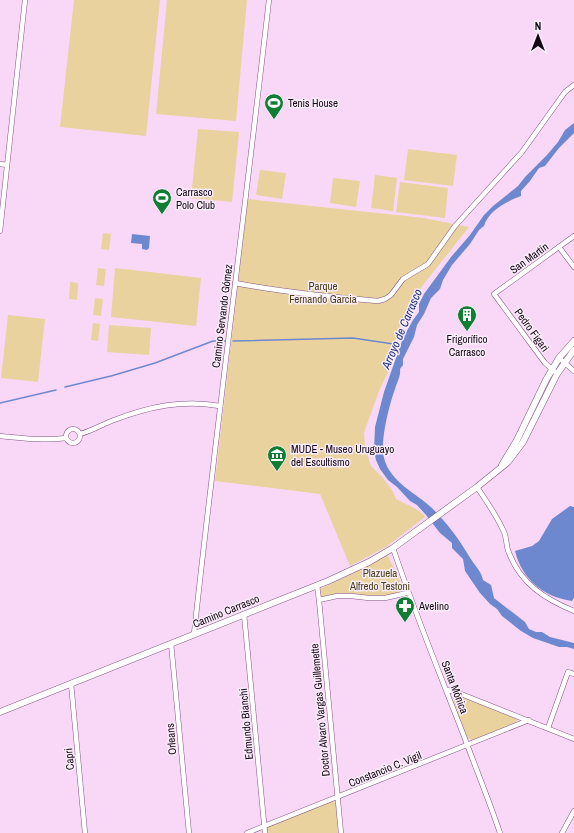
<svg xmlns="http://www.w3.org/2000/svg" width="574" height="833" viewBox="0 0 574 833" font-family="'Archivo Narrow',sans-serif">
<style>
.green{fill:#e9d29d}
.water{fill:#6e88d0}
.lines{fill:none;stroke-linecap:round;stroke-linejoin:round}
.stream{stroke:#6e88d0;stroke-width:1.5}
.minor-casing{stroke:#835481;stroke-width:5.5}
.major-casing{stroke:#835481;stroke-width:7}
.minor{stroke:#fff;stroke-width:4.5}
.major{stroke:#fff;stroke-width:6}
.labels{text-anchor:middle;stroke-width:3;stroke-linejoin:round;paint-order:stroke}
.poi-label{font-size:11px;fill:#170617;stroke:#f8edf8;text-anchor:start}
.street-label{font-size:11px;fill:#170617;stroke:#f8edf8}
.park-label{font-size:11px;fill:#4c3e18;stroke:#f8edf8}
.water-label{font-size:12px;font-style:italic;fill:#1e3286;stroke:#f8edf8}
</style>
<rect width="100%" height="100%" fill="#f9d8f7"/>
<!-- green -->
<g class="green">
<path d="M74 0H160L146 136 60 127Z"/>
<path d="M167 0H247L236 121 156 114Z"/>
<path d="M198 129 239 132 232 202 191 198Z"/>
<path d="M408 149 457 155 453 186 404 180Z"/>
<path d="M260 170 286 173 282 199 256 195Z"/>
<path d="M375 175 397 178 393 211 371 208Z"/>
<path d="M333 178 360 181 356 207 330 203Z"/>
<path d="M400 182 448 188 445 218 396 212Z"/>
<path d="M248 199 424 218 469 227 423 285 414 299 410 310 405 316 398 331 389 370 380 389 364 432 365 447 371 466 382 477 392 490 396 499 416 509 424 515 425 517 386 547 350 566 320 494 215 481Z"/>
<path d="M103 233 111 234 109 250 101 249Z"/>
<path d="M98 268 106 269 104 286 96 285Z"/>
<path d="M115 268 201 278 196 326 111 317Z"/>
<path d="M70 282 78 283 77 300 69 299Z"/>
<path d="M95 298 103 299 101 316 93 315Z"/>
<path d="M8 315 45 319 38 382 1 378Z"/>
<path d="M93 323 100 324 98 341 91 340Z"/>
<path d="M109 325 151 328 149 355 107 352Z"/>
<path d="M387 554 400 581 401 590C386 603 361 593 344 593 337 593 329 595 322 597L320 589 372 564Z"/>
<path d="M459 695 516 717 517 721 516 723 473 740H471L467 737 454 702V698Z"/>
<path d="M331 801 336 803 338 833H266L267 827Z"/>
</g>
<!-- water -->
<g class="water">
<path d="M574 123V133L559 148 545 166 539 168 530 181 521 191V196C507 201 488 211 484 226L479 230 470 244 452 265 443 280 440 289 431 298 424 314 417 325 414 337 403 359V365L400 369C401 376 397 382 395 389 389 406 380 441 384 458 390 482 416 493 432 508 447 523 459 539 469 556 474 565 481 570 483 580L491 585 494 598 525 622 529 629 536 632H542L550 637 574 643V649L567 647H559L533 638 521 631 502 616 497 609 490 604 480 593 465 571 463 559 452 548V543L440 533 426 515 417 505 410 501 397 487 388 480 380 469 376 460 374 451 375 427 384 392 403 338 413 320 419 312V304L424 294 451 257 470 235 484 215 493 206 518 186 525 177 547 155 558 142 565 130Z"/>
<path d="M132 234 150 236 149 248 147 250 142 249V244L131 243Z"/>
<path d="M570 506 574 507V598L572 601C543 597 522 579 515 551L532 546 539 541 552 519Z"/>
</g>
<g class="lines">
<!-- stream -->
<g class="stream">
<path d="M233 341 353 338 400 345"/>
<path d="M65 387 111 376 155 363 213 341H225"/>
<path d="M0 403 56 390"/>
</g>
<defs>
<g id="minor">
<path d="M0 164 7 165"/>
<path d="M0 231 25 0"/>
<path d="M559 247 574 267"/>
<path d="M235 283C282 292 330 297 378 301L385 299 391 295 403 279 428 264 455 226 522 152 565 92 574 85"/>
<path d="M559 358 574 371"/>
<path d="M554 371 545 363 494 294 574 236"/>
<circle cx="73" cy="436" r="7"/>
<path d="M80 434C92 431 103 424 114 420 148 407 183 399 220 406"/>
<path d="M0 436C22 438 43 441 66 438"/>
<path d="M477 487C487 502 497 516 504 532 507 539 506 547 509 553 521 584 545 599 574 611"/>
<path d="M393 548C415 614 442 679 467 744 478 774 490 803 500 833"/>
<path d="M317 585 319 600 341 833"/>
<path d="M319 600 337 596H351L369 598H385L407 593"/>
<path d="M244 614 265 833"/>
<path d="M194 634C217 422 245 211 269 0"/>
<path d="M171 643 189 833"/>
<path d="M71 683 85 833"/>
<path d="M447 690 456 692 574 739"/>
<path d="M548 728 568 672 574 674"/>
<path d="M247 833 529 720"/>
<path d="M562 833 574 811"/>
</g>
<g id="major">
<path d="M502 465 517 440 546 380 559 358 574 341"/>
<path d="M0 712 328 581 369 562 393 548 477 487 508 462 523 442 557 374 574 350"/>
</g>
</defs>
<!-- minor casing -->
<use href="#minor" class="minor-casing"/>
<!-- major casing -->
<use href="#major" class="major-casing"/>
<!-- minor -->
<use href="#minor" class="minor"/>
<!-- major -->
<use href="#major" class="major"/>
</g>
<!-- icons -->
<defs>
<symbol id="stadium-pin" viewBox="-11 -11 22 30"><path d="M0 17L-7.5 6A9.5 9.5 0 1 1 7.5 6Z" fill="#0f7e33" stroke="#f8edf8"/><path d="M0-5a6.5 5 0 1 0 0 10a6.5 5 0 1 0 0-10ZM-3.5-1.8h7v3.6h-7Z" fill="#fff"/></symbol>
<symbol id="building-pin" viewBox="-11 -11 22 30"><path d="M0 17L-7.5 6A9.5 9.5 0 1 1 7.5 6Z" fill="#0f7e33" stroke="#f8edf8"/><path d="M-4-6H4V6H1V3H-1V6H-4ZM-2.5-4.3h1.7v1.8h-1.7ZM.8-4.3h1.7v1.8H.8ZM-2.5-1h1.7V.8h-1.7ZM.8-1h1.7V.8H.8Z" fill="#fff"/></symbol>
<symbol id="museum-pin" viewBox="-11 -11 22 30"><path d="M0 17L-7.5 6A9.5 9.5 0 1 1 7.5 6Z" fill="#0f7e33" stroke="#f8edf8"/><path d="M0-6L6-3V-2H-6V-3ZM-5-1h2V3h-2ZM-1-1h2V3h-2ZM3-1h2V3H3ZM-6 4H6V6H-6Z" fill="#fff"/></symbol>
<symbol id="pharmacy-pin" viewBox="-11 -11 22 30"><path d="M0 17L-7.5 6A9.5 9.5 0 1 1 7.5 6Z" fill="#0f7e33" stroke="#f8edf8"/><path d="M-2-6h4v4h4v4h-4v4h-4v-4h-4v-4h4Z" fill="#fff"/></symbol>
</defs>
<g fill-rule="evenodd">
<use href="#stadium-pin" x="263" y="92" width="22" height="30"/>
<use href="#stadium-pin" x="151" y="187" width="22" height="30"/>
<use href="#building-pin" x="456" y="304" width="22" height="30"/>
<use href="#museum-pin" x="266" y="444" width="22" height="30"/>
<use href="#pharmacy-pin" x="394" y="595" width="22" height="30"/>
</g>
<g class="labels">
<!-- poi labels -->
<g class="poi-label">
<text x="288" y="107">Tenis House</text>
<text x="176" y="196">Carrasco<tspan x="176" dy="13">Polo Club</tspan></text>
<text x="467" y="343" text-anchor="middle">Frigorífico<tspan x="467" dy="13">Carrasco</tspan></text>
<text x="291" y="453">MUDE - Museo Uruguayo<tspan x="291" dy="13">del Escultismo</tspan></text>
<text x="419" y="610">Avelino</text>
</g>
<!-- street labels -->
<g class="street-label">
<text transform="translate(529 258) rotate(-36)" y="4">San Martín</text>
<text transform="translate(222 316) rotate(-83)" y="4">Camino Servando Gómez</text>
<text transform="translate(532 330) rotate(54)" y="4">Pedro Figari</text>
<text transform="translate(226 611) rotate(-22)" y="4">Camino Carrasco</text>
<text transform="translate(455 687) rotate(69)" y="4">Santa Mónica</text>
<text transform="translate(320 710) rotate(-95)" y="4">Doctor Alvaro Vargas Guillemette</text>
<text transform="translate(246 724) rotate(-95)" y="4">Edmundo Bianchi</text>
<text transform="translate(171 739) rotate(-95)" y="4">Orleans</text>
<text transform="translate(69 759) rotate(-95)" y="4">Capri</text>
<text transform="translate(385 769) rotate(-22)" y="4">Constancio C. Vigil</text>
</g>
<!-- park labels -->
<g class="park-label">
<text x="323" y="290">Parque<tspan x="323" dy="13">Fernando Garcia</tspan></text>
<text x="380" y="577">Plazuela<tspan x="380" dy="13">Alfredo Testoni</tspan></text>
</g>
<!-- water labels -->
<g class="water-label">
<text transform="translate(402 329) rotate(-67)" y="4">Arroyo de Carrasco</text>
</g>
</g>
<!-- north arrow -->
<g transform="translate(538 36)" stroke="#f8edf8" stroke-width="3" paint-order="stroke">
<path d="M0-3L7 15L0 10L-7 15Z" fill="#170617"/>
<text y="-6" font-size="11" font-weight="bold" text-anchor="middle" fill="#170617">N</text>
</g>
</svg>
